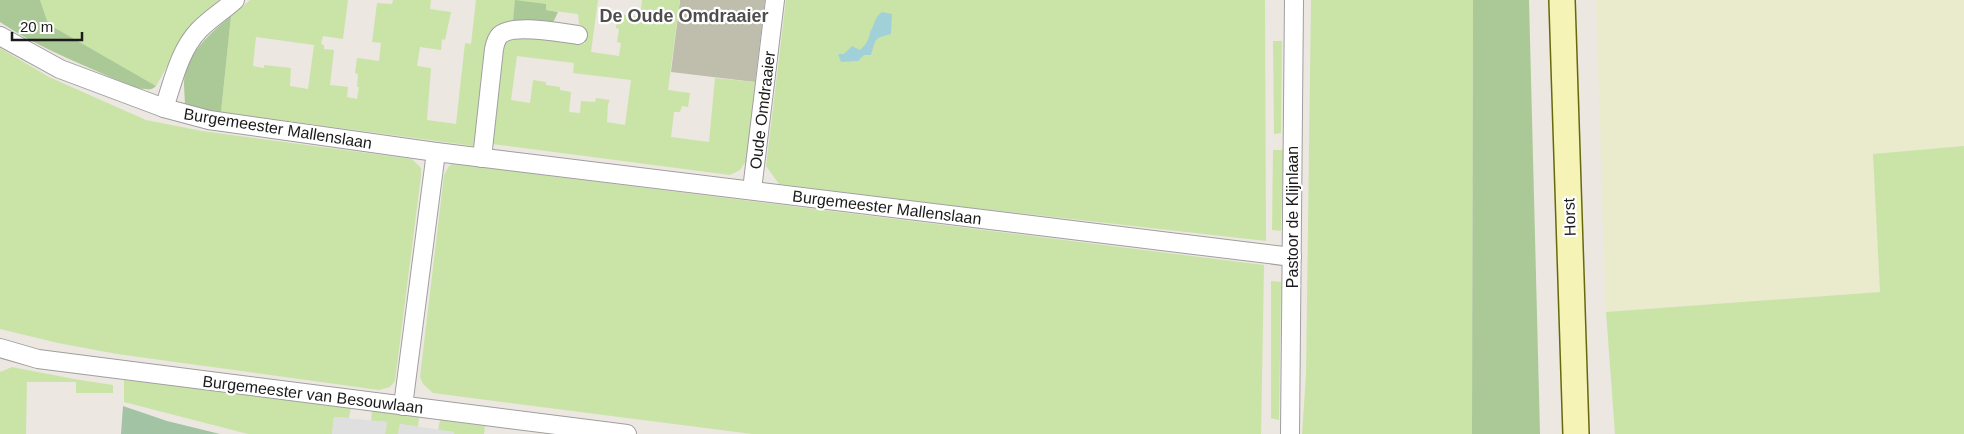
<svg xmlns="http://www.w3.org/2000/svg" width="1964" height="434" viewBox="0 0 1964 434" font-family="Helvetica,sans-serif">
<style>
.construction{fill:#bfbead}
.farmland{fill:#eaeacc}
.grass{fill:#cae4a8;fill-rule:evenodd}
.forest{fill:#aac997}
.cemetery{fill:#a3c3a5}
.parking{fill:#dfdfdf}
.water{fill:#a2d0d8}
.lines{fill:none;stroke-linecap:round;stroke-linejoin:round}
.street-casing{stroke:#9f9f9f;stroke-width:20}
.secondary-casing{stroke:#66690a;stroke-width:28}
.street{stroke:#fff;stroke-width:18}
.secondary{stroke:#f5f3b5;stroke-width:25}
.labels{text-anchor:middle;stroke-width:4.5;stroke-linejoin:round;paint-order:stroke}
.street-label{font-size:16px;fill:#1b1b1b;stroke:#fff}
.neighbourhood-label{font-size:18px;font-weight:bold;fill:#4e4e4e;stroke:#fff}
</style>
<rect width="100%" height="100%" fill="#ece7e0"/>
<!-- construction -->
<path class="construction" d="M680 0H765L755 82 671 72Z"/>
<!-- farmland -->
<path class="farmland" d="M1596 0H1964V146L1873 155 1881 292 1606 312Z"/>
<!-- grass -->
<g class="grass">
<path d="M40 0H219L190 26 156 86 47 24Z"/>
<path d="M250 0H348L343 39 323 36 321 44 324 45V49L334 50 330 85 348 87 347 97 357 99 359 87H357L358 74 355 73 357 58 379 61 381 43 372 42 377 3 392 4 393 0H431L430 9 451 12 445 40 442 39 441 50 420 47 417 66 431 68 427 120 456 124 465 43 471 44 476 0H598L591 52 619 56 621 43 617 42 619 29 616 28 618 14 640 17 642 0H680L668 90 690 93 688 107 682 106 680 112H674L671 137 709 142 715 78 755 82 746 161 740 170 730 175 492 144 503 44 512 37 585 44V28L579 24 578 14 546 10V5L516 1 513 20 495 27 486 43 474 146 221 112 231 16ZM256 37 314 45 308 89 290 86 291 68 264 65V68L253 66ZM517 56 574 63 573 73 631 80 625 125 607 122 608 104 610 100 596 98 595 102 581 101 580 113 569 112 571 92 560 90V87L546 85V82L533 80 530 103 511 100Z"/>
<path d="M786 0H1265L1266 241 964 207 779 184 766 166Z"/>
<path d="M1311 0H1473L1472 434H1302L1306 375Z"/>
<path d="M1273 41H1282L1281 133 1274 134Z"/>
<path d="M0 48 49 77 146 120 202 131 412 159 421 168V176L395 381 390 387 379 390 117 354 58 343 0 329Z"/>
<path d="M1964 146V434H1615L1606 312 1880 292 1873 154Z"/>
<path d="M1273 150H1283L1281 231 1272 230Z"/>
<path d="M453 164 1264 265 1261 434H752L433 393 423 384 420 377 444 175 449 166Z"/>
<path d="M1271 281 1281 282 1279 420 1271 418Z"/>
<path d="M12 367 74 379 113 385V393H76V382H27L26 434H0V372Z"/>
<path d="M124 380 351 408 349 418 334 417 332 434H248L124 402Z"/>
<path d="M372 411 419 417 418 427 400 424 398 434H385L387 422 371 421Z"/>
<path d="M440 420 485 426 484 434H454V432L438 430Z"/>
</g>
<!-- forest -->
<g class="forest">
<path d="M0 0H40L48 24 156 86C153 89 150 90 146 89 134 89 121 81 110 77 72 60 34 45 0 22Z"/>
<path d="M515 0 546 4V10L558 12 552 25 513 20Z"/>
<path d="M1473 0H1529L1540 434H1472Z"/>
<path d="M231 16 221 112 185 107C185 99 184 91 184 83 185 54 211 33 231 16Z"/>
</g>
<!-- cemetery -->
<path class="cemetery" d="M123 406 167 421 220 434H121Z"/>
<!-- parking -->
<g class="parking">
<path d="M334 417 387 422 385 434H332Z"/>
<path d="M400 424 454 432V434H398Z"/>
</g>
<!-- water -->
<path class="water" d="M882 12 892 14 891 34C874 38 876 39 871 55H864L858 61 841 62 838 54H844L852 46 860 50C865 46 870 38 870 32 875 25 874 17 882 12Z"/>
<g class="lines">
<defs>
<g id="street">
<path d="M0 36 60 69 164 108 209 120 436 152 1292 257"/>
<path d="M164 108C173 82 179 51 199 30 210 19 224 10 235 0"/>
<path d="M482 158 494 49C495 44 497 38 500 35 514 23 561 33 578 35"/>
<path d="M752 190 775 0"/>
<path d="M0 348 38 359 627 434"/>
<path d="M403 406 436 152"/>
<path d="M1290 434 1294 0"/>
</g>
<path id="secondary" d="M1562 0 1576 434"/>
</defs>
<!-- street casing -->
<use href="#street" class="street-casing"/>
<!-- secondary casing -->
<use href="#secondary" class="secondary-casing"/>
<!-- street -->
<use href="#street" class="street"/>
<!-- secondary -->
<use href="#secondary" class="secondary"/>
</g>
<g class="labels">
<!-- street labels -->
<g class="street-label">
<text transform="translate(762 110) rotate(-83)" y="6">Oude Omdraaier</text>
<text transform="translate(278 128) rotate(9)" y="6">Burgemeester Mallenslaan</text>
<text transform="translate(887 207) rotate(7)" y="6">Burgemeester Mallenslaan</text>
<text transform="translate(1292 217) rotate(-90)" y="6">Pastoor de Klijnlaan</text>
<text transform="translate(1569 217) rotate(-92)" y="6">Horst</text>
<text transform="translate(313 394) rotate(7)" y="6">Burgemeester van Besouwlaan</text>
</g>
<!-- neighbourhood labels -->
<g class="neighbourhood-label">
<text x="684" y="22">De Oude Omdraaier</text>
</g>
</g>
<!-- scale -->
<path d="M12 32v8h70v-8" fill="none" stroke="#1b1b1b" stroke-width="2.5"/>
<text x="20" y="32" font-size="15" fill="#1b1b1b" stroke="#ffffff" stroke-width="4" paint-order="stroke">20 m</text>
</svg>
